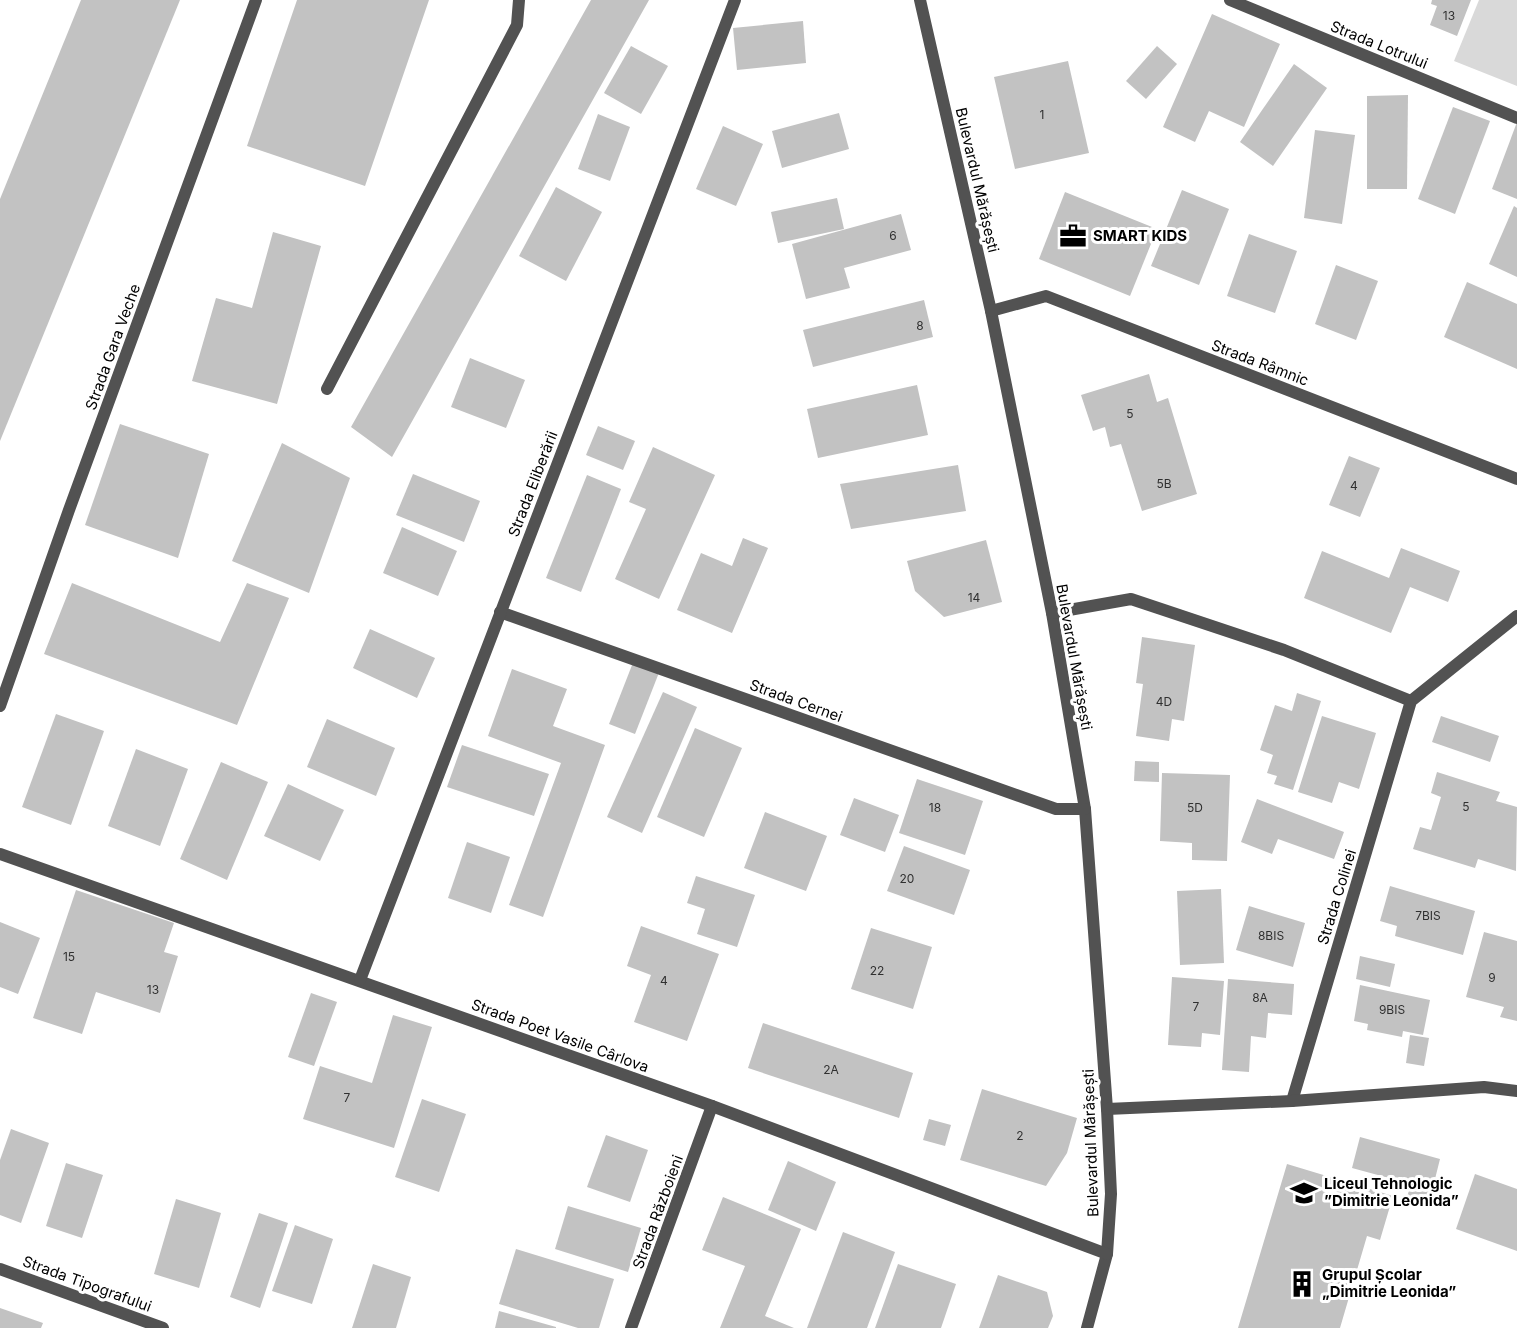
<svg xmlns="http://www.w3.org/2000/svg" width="1517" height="1328" viewBox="0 0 1517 1328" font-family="Inter,sans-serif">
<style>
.green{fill:#d9d9d9}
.building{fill:#c2c2c2}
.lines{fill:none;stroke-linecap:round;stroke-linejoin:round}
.lane{stroke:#525252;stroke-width:12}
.street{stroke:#525252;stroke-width:12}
.labels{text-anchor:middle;stroke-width:6;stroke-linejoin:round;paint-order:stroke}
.number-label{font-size:12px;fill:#303030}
.street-label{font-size:15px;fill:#000;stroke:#fff}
.poi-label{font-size:15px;font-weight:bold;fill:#000;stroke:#fff;text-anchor:start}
</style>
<rect width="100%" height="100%" fill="#fff"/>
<!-- green -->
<path class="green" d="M1479 0H1517V86L1454 61Z"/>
<!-- building -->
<g class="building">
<path d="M81 0H180L0 441V199Z"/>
<path d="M297 0H429L365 186 247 146Z"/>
<path d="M591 0H649L392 457 351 427Z"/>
<path d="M1432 0H1471L1457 36 1430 25 1437 6 1431 4Z"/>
<path d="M1212 14 1280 44 1244 127 1209 111 1195 142 1163 127Z"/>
<path d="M803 21 806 63 737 70 733 28Z"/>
<path d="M631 46 668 66 641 114 604 93Z"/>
<path d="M1157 46 1177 64 1146 99 1126 81Z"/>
<path d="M1068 61 1089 153 1015 169 994 77Z"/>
<path d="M1294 64 1327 88 1273 166 1240 142Z"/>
<path d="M1408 95 1407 189H1367V96Z"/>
<path d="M1453 107 1490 121 1455 214 1418 199Z"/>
<path d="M839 113 849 149 782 168 772 131Z"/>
<path d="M598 114 630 127 610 181 578 169Z"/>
<path d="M1517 122V199L1492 189Z"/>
<path d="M723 126 763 144 736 206 696 189Z"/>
<path d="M1315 130 1355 135 1342 224 1304 218Z"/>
<path d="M556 187 602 212 566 281 519 256Z"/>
<path d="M1182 190 1229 209 1199 285 1151 266Z"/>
<path d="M1065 192 1157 229 1130 296 1039 259Z"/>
<path d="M837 198 844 229 778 243 771 212Z"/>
<path d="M1514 206 1517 208V277L1489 264Z"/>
<path d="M901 214 911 250 844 268 850 288 806 299 792 244Z"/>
<path d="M273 232 321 246 277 404 192 381 216 298 252 308Z"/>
<path d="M1249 234 1297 251 1275 313 1227 296Z"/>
<path d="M1336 265 1378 281 1356 340 1315 324Z"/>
<path d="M1467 282 1517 304V369L1444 337Z"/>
<path d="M924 300 933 337 813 367 803 330Z"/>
<path d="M470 358 525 380 506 428 451 407Z"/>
<path d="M1149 374 1157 402 1168 398 1197 494 1142 511 1121 444 1110 447 1105 427 1093 431 1081 395Z"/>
<path d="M917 385 928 435 818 458 807 409Z"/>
<path d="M120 424 209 454 178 558 85 525Z"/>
<path d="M598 426 635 441 623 470 586 455Z"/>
<path d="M282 443 350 478 309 593 232 561Z"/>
<path d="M653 447 715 475 659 599 615 579 646 509 629 502Z"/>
<path d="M1349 456 1380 468 1360 517 1329 505Z"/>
<path d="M958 465 966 511 851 529 840 484Z"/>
<path d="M413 474 480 501 464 542 396 515Z"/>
<path d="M587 475 621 489 581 592 546 578Z"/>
<path d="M402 527 457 551 438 596 383 573Z"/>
<path d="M743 538 768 548 732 633 677 610 701 553 732 566Z"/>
<path d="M986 540 1002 602 944 617 915 591 907 561Z"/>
<path d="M1401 548 1460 571 1448 602 1410 587 1391 633 1304 598 1322 551 1389 578Z"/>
<path d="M72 583 220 642 247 583 289 598 237 725 44 654Z"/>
<path d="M370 629 435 658 417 698 353 668Z"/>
<path d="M1142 637 1195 645 1184 721 1172 719 1169 741 1136 736 1143 684 1136 683Z"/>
<path d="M634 660 660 670 635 734 609 724Z"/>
<path d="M512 669 567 689 553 726 605 745 543 917 509 905 561 763 488 736Z"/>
<path d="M663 692 697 707 642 833 607 817Z"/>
<path d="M1297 693 1321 701 1293 790 1274 784 1277 776 1267 773 1273 755 1260 750 1275 705 1292 711Z"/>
<path d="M56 714 104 731 71 825 22 807Z"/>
<path d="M1322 716 1376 733 1359 789 1339 782 1332 803 1298 792Z"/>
<path d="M1441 716 1499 736 1490 762 1432 742Z"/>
<path d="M327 719 395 748 376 796 307 767Z"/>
<path d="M695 728 742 748 704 837 657 817Z"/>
<path d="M462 745 549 774 534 816 447 787Z"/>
<path d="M136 749 188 769 160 846 108 826Z"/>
<path d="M1135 761 1159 762V782L1134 781Z"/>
<path d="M221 762 268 782 227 880 180 859Z"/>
<path d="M1437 772 1500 792 1496 801 1517 807 1516 871 1478 859 1475 868 1413 849 1420 827 1431 830 1441 797 1431 793Z"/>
<path d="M1162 773 1230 775 1227 861 1192 860V843L1160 841Z"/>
<path d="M917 779 983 801 965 855 899 833Z"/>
<path d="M288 784 344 810 320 861 264 836Z"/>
<path d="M854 798 899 815 885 852 840 835Z"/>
<path d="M1257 799 1344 832 1334 859 1278 839 1272 854 1241 842Z"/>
<path d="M765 812 827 836 806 891 744 868Z"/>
<path d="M467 842 510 857 491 913 448 898Z"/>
<path d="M904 846 970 870 954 915 887 891Z"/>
<path d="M696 876 755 895 737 947 697 934 705 909 687 903Z"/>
<path d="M1390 886 1475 911 1463 955 1395 936 1397 926 1380 921Z"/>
<path d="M1221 889 1224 963 1180 965 1177 891Z"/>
<path d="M76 890 174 923 164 952 178 956 160 1013 96 992 82 1034 33 1018Z"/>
<path d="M1249 906 1305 923 1293 967 1236 950Z"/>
<path d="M0 922 40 938 18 994 0 987Z"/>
<path d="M641 926 719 954 687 1041 634 1022 651 975 627 966Z"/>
<path d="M871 928 932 947 913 1009 851 989Z"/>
<path d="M1484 932 1517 941V1021L1500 1017 1504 1007 1466 997Z"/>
<path d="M1360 956 1395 964 1390 987 1356 979Z"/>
<path d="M1172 977 1224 981 1220 1035 1202 1033 1201 1047 1168 1045Z"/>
<path d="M1228 979 1294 984 1292 1015 1268 1013 1266 1038 1251 1036 1249 1072 1222 1070Z"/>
<path d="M1360 985 1430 1000 1423 1035 1403 1031 1402 1037 1367 1030 1368 1024 1354 1021Z"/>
<path d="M311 993 337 1002 314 1066 288 1057Z"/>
<path d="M393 1015 432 1027 394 1148 303 1119 320 1066 372 1083Z"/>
<path d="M763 1023 913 1073 899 1118 748 1068Z"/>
<path d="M1410 1035 1429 1038 1424 1066 1406 1063Z"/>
<path d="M982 1089 1077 1118 1067 1153 1046 1186 960 1160Z"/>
<path d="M422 1099 466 1114 439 1192 395 1177Z"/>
<path d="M929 1119 951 1125 945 1146 923 1140Z"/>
<path d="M11 1129 49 1143 21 1223 0 1215V1160Z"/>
<path d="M606 1135 648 1150 630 1202 587 1187Z"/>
<path d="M1360 1137 1440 1159 1429 1203 1407 1197 1411 1184 1352 1168Z"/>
<path d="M788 1161 836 1182 816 1231 768 1210Z"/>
<path d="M66 1163 103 1175 82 1238 46 1226Z"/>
<path d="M1287 1164 1393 1196 1380 1240 1367 1236 1340 1328H1238Z"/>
<path d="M1475 1174 1517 1189V1251L1456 1229Z"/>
<path d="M723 1197 801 1229 765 1316 794 1328H720L745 1266 702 1250Z"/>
<path d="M176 1199 221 1213 199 1288 154 1274Z"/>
<path d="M568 1206 641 1228 628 1272 555 1249Z"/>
<path d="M259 1213 288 1223 260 1308 230 1297Z"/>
<path d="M295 1225 333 1239 312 1304 272 1291Z"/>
<path d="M843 1232 895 1252 867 1328H807Z"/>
<path d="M516 1249 614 1279 599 1328H578L499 1304Z"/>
<path d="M373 1264 411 1277 396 1328H352Z"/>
<path d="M898 1264 956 1284 941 1328H875Z"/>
<path d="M998 1275 1047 1292 1053 1316 1048 1328H979Z"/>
<path d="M0 1308 43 1323 41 1328H0Z"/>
<path d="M499 1311 556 1327V1328H495Z"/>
</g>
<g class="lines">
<!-- lane -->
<path class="lane" d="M327 389 517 25 519 0"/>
<!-- street -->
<g class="street">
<path d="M920 0 991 311 1052 613 1085 809 1107 1109 1111 1194 1107 1254 1087 1328"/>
<path d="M1230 0 1517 118"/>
<path d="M991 311 1046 296 1517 479"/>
<path d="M500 612 1056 809H1085"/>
<path d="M1052 613 1131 599 1284 650 1411 701"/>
<path d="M0 706 69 510 256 0"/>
<path d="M0 854 712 1106 1107 1254"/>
<path d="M360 980 735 0"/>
<path d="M1292 1101 1411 701 1517 616"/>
<path d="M1107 1109 1292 1101 1484 1087 1517 1091"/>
<path d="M0 1269 163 1328"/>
<path d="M631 1328 712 1106"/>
</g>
</g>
<!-- icons -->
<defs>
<symbol id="office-bare" viewBox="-9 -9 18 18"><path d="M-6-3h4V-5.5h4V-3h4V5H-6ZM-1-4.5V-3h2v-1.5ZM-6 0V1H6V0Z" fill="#000" stroke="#fff" stroke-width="2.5" paint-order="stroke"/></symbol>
<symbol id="school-bare" viewBox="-9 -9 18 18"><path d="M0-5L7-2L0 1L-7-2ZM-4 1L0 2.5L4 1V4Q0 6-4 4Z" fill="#000" stroke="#fff" stroke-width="2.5" paint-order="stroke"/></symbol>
<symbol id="building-bare" viewBox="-9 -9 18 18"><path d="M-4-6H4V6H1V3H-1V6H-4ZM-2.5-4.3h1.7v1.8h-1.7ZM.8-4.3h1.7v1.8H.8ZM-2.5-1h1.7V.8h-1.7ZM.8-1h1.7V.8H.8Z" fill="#000" stroke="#fff" stroke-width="2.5" paint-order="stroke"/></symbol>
</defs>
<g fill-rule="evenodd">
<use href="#office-bare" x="1054" y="217" width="38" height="38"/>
<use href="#school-bare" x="1285" y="1174" width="38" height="38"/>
<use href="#building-bare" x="1283" y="1265" width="38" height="38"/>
</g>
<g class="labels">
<!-- number labels -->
<g class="number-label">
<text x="1449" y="20">13</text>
<text x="1042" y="119">1</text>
<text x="893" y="240">6</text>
<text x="920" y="330">8</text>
<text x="1130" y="418">5</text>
<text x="1164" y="488">5B</text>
<text x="1354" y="490">4</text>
<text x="974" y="602">14</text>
<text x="1164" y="706">4D</text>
<text x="1466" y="811">5</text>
<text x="935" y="812">18</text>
<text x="1195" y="812">5D</text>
<text x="907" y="883">20</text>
<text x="1428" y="920">7BIS</text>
<text x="1271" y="940">8BIS</text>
<text x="69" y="961">15</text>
<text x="877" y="975">22</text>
<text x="1492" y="982">9</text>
<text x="664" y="985">4</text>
<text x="153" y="994">13</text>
<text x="1260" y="1002">8A</text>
<text x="1196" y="1011">7</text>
<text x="1392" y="1014">9BIS</text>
<text x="831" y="1074">2A</text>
<text x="347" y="1102">7</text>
<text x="1020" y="1140">2</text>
</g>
<!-- street labels -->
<g class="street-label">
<text transform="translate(1379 45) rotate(22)" y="5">Strada Lotrului</text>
<text transform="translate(977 180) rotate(77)" y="5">Bulevardul Mărășești</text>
<text transform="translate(113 347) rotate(-70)" y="5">Strada Gara Veche</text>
<text transform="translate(1260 363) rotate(21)" y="5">Strada Râmnic</text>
<text transform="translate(533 484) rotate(-69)" y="5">Strada Eliberării</text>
<text transform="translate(1074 657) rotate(80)" y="5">Bulevardul Mărășești</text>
<text transform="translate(796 701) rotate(20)" y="5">Strada Cernei</text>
<text transform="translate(1337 897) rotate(-73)" y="5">Strada Colinei</text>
<text transform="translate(560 1036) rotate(20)" y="5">Strada Poet Vasile Cârlova</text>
<text transform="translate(1091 1143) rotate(-92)" y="5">Bulevardul Mărășești</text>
<text transform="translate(658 1212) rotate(-70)" y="5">Strada Războieni</text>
<text transform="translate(87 1284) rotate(20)" y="5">Strada Tipografului</text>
</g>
<!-- poi labels -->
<g class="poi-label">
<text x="1093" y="241">SMART KIDS</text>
<text x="1324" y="1189">Liceul Tehnologic<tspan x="1324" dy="17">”Dimitrie Leonida”</tspan></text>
<text x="1322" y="1280">Grupul Școlar<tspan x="1322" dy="17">„Dimitrie Leonida”</tspan></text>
</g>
</g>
</svg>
